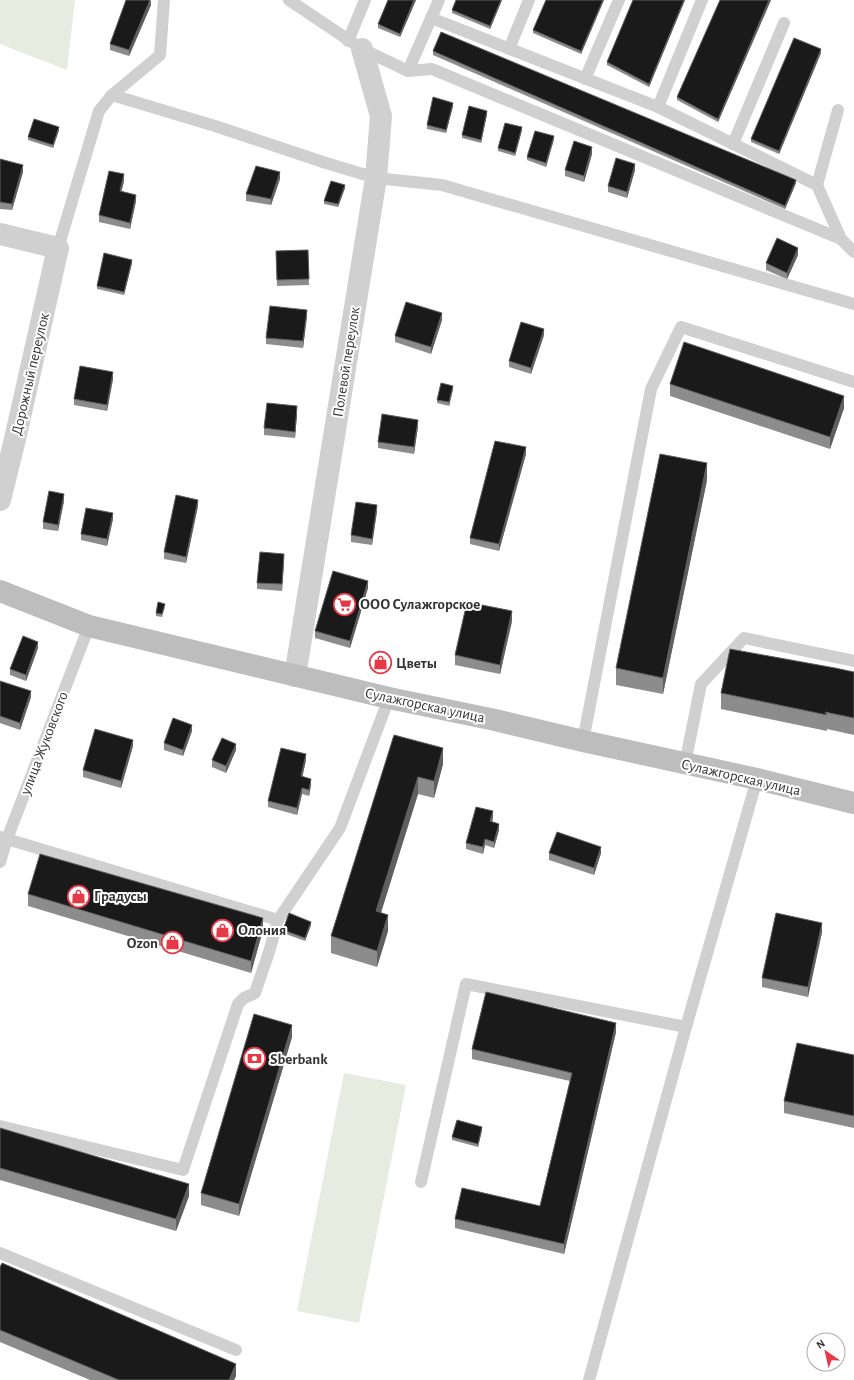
<svg xmlns="http://www.w3.org/2000/svg" width="854" height="1380" viewBox="0 0 854 1380" font-family="'Alegreya Sans',sans-serif">
<style>
.green{fill:#e6ecdf}
.lines{fill:none;stroke-linecap:round;stroke-linejoin:round}
.lane{stroke:#d0d0d0;stroke-width:12}
.street{stroke:#d0d0d0;stroke-width:22}
.secondary{stroke:#bdbdbd;stroke-width:22}
.wall{fill:#8c8c8c}
.shaded-wall{fill:#5f5f5f}
.building{fill:#1a1a1a;stroke:#5f5f5f}
.labels{text-anchor:middle;stroke-width:4;stroke-linejoin:round;paint-order:stroke}
.street-label{font-size:15px;fill:#333;stroke:#fff}
.poi-label{font-size:15px;font-weight:bold;fill:#333;stroke:#fff;text-anchor:start}
</style>
<rect width="100%" height="100%" fill="#fff"/>
<!-- green -->
<g class="green">
<path d="M0 0H75L67 70 0 44Z"/>
<path d="M344 1073 406 1085 359 1323 297 1311Z"/>
</g>
<g class="lines">
<!-- lane -->
<g class="lane">
<path d="M289 0 362 49 408 71 432 69 841 239"/>
<path d="M431 18 658 107 817 185 841 239 854 252"/>
<path d="M348 41 365 0"/>
<path d="M509 49 529 0"/>
<path d="M408 71 439 0"/>
<path d="M585 79 619 0"/>
<path d="M112 95 215 126 326 163 376 178 442 185 854 304"/>
<path d="M658 107 702 0"/>
<path d="M733 144 784 23"/>
<path d="M817 185 838 110"/>
<path d="M58 248 99 111 112 95 160 55 164 0"/>
<path d="M583 741 651 389 681 327 854 382"/>
<path d="M685 764 701 684 744 638 854 661"/>
<path d="M0 837 278 920"/>
<path d="M0 862 7 839 89 626"/>
<path d="M0 1126 183 1170 238 1004 244 998 255 993 269 952 278 920 340 828 389 698"/>
<path d="M421 1182 466 984 686 1027 757 779"/>
<path d="M0 1253 236 1350"/>
<path d="M589 1380 686 1027"/>
</g>
<!-- street -->
<g class="street">
<path d="M0 234 58 248 15 439 0 500"/>
<path d="M295 676 376 178 381 116 362 49"/>
</g>
<!-- secondary -->
<path class="secondary" d="M0 591 89 626 389 698 495 720 583 741 757 779 854 803"/>
</g>
<!-- wall -->
<g class="wall">
<path d="M151 0V5L129 56 110 50V44Z"/>
<path d="M416 0 400 37 378 28V24Z"/>
<path d="M502 0 490 29 452 13V10Z"/>
<path d="M546 0H604L581 54 533 33V30Z"/>
<path d="M633 0H685L649 87 607 65V62Z"/>
<path d="M771 0 718 122 677 100V97Z"/>
<path d="M433 51 796 183 785 209 433 55Z"/>
<path d="M821 53 779 154 751 142V139Z"/>
<path d="M453 106 446 133 427 129V125Z"/>
<path d="M487 114 481 143 462 138V135Z"/>
<path d="M59 130 53 148 28 140V137Z"/>
<path d="M522 130 515 156 498 151V148Z"/>
<path d="M554 139 546 167 527 160V157Z"/>
<path d="M592 154 584 182 565 176V170Z"/>
<path d="M0 159 23 172 12 210 0 209Z"/>
<path d="M635 170 627 198 608 192V186Z"/>
<path d="M280 179 271 205 246 201V194Z"/>
<path d="M124 181 121 192 136 201 130 229 99 222V215Z"/>
<path d="M345 188 338 207 324 204V201Z"/>
<path d="M308 250 309 285 277 286 276 251Z"/>
<path d="M798 255 787 279 766 270V263Z"/>
<path d="M132 263 124 295 97 289V286Z"/>
<path d="M307 316 303 348 266 344V338Z"/>
<path d="M442 320 431 354 395 342V336Z"/>
<path d="M544 335 531 374 509 367V361Z"/>
<path d="M113 379 107 411 74 405V399Z"/>
<path d="M670 384 844 408 830 449 670 396Z"/>
<path d="M453 389 449 406 437 403V400Z"/>
<path d="M297 413 295 438 264 435V428Z"/>
<path d="M418 426 414 454 378 448V442Z"/>
<path d="M526 454 499 551 470 544V538Z"/>
<path d="M707 480 663 694 616 685V668Z"/>
<path d="M64 501 58 531 43 529V522Z"/>
<path d="M198 506 186 563 164 559V552Z"/>
<path d="M377 511 372 545 351 542V535Z"/>
<path d="M113 519 107 546 81 540V534Z"/>
<path d="M284 560 282 591 257 589V583Z"/>
<path d="M368 588 350 648 315 638V631Z"/>
<path d="M165 607 162 617 156 616V613Z"/>
<path d="M512 621 500 674 455 665V655Z"/>
<path d="M38 648 26 681 10 675V669Z"/>
<path d="M854 672V735L827 729V731L721 709V693Z"/>
<path d="M0 681 31 697 20 730 0 723Z"/>
<path d="M192 731 183 756 164 750V743Z"/>
<path d="M394 735 443 764 434 798 418 794 381 913 388 931 377 967 331 953V936Z"/>
<path d="M133 746 121 788 83 777V770Z"/>
<path d="M236 750 226 773 212 767V760Z"/>
<path d="M306 760 302 777 311 785 309 796 302 794 297 815 268 807V801Z"/>
<path d="M493 818 492 822 499 830 494 848 485 845 483 854 466 849V843Z"/>
<path d="M549 853H601L594 875 549 860Z"/>
<path d="M28 894 263 930 251 973 28 906Z"/>
<path d="M311 925 305 941 283 933V930Z"/>
<path d="M822 932 808 997 762 987V978Z"/>
<path d="M616 1032 564 1254 455 1228V1219L540 1206 570 1081 472 1059V1049Z"/>
<path d="M292 1037 239 1216 201 1205V1193Z"/>
<path d="M854 1055V1128L784 1113V1101Z"/>
<path d="M0 1128 189 1196 176 1231 0 1180Z"/>
<path d="M482 1130 478 1147 452 1140V1137Z"/>
<path d="M0 1267 236 1376 234 1380H90L0 1342Z"/>
</g>
<!-- shaded-wall -->
<g class="shaded-wall">
<path d="M150 0 151 5 129 56V50Z"/>
<path d="M414 0H416L400 37V34Z"/>
<path d="M501 0H502L490 29V26Z"/>
<path d="M603 0H604L581 54V51Z"/>
<path d="M684 0H685L649 87V84Z"/>
<path d="M769 0H771L718 122V119Z"/>
<path d="M821 49V53L779 154V151Z"/>
<path d="M453 103V106L446 133V130Z"/>
<path d="M487 111V114L481 143V140Z"/>
<path d="M59 127V130L53 148V145Z"/>
<path d="M522 127V130L515 156V153Z"/>
<path d="M554 136V139L546 167V163Z"/>
<path d="M592 147V154L584 182V176Z"/>
<path d="M635 164V170L627 198V192Z"/>
<path d="M23 165V172L12 210V204Z"/>
<path d="M280 172V179L271 205V199Z"/>
<path d="M124 174V181L120 198V191Z"/>
<path d="M796 180V183L785 209V206Z"/>
<path d="M345 185V188L338 207V204Z"/>
<path d="M136 195V201L130 229V223Z"/>
<path d="M798 248V255L787 279V273Z"/>
<path d="M132 260V263L124 295V292Z"/>
<path d="M307 310V316L303 348V341Z"/>
<path d="M442 313V320L431 354V347Z"/>
<path d="M544 329V335L531 374V368Z"/>
<path d="M113 372V379L107 411V405Z"/>
<path d="M453 386V389L449 406V402Z"/>
<path d="M844 396V408L830 449V437Z"/>
<path d="M297 406V413L295 438V432Z"/>
<path d="M418 420V426L414 454V447Z"/>
<path d="M526 447V454L499 551V544Z"/>
<path d="M707 463V480L663 694V678Z"/>
<path d="M64 494V501L58 531V525Z"/>
<path d="M198 500V506L186 563V557Z"/>
<path d="M377 505V511L372 545V539Z"/>
<path d="M113 513V519L107 546V539Z"/>
<path d="M284 554V560L282 591V584Z"/>
<path d="M368 581V588L350 648V641Z"/>
<path d="M512 611V621L500 674V665Z"/>
<path d="M38 642V648L26 681V675Z"/>
<path d="M31 691V697L20 730V723Z"/>
<path d="M192 725V731L183 756V750Z"/>
<path d="M133 740V746L121 788V781Z"/>
<path d="M236 744V750L226 773V766Z"/>
<path d="M443 748V764L434 798V781Z"/>
<path d="M306 754V760L301 783V776Z"/>
<path d="M418 777V794L376 928V911Z"/>
<path d="M311 779V785L309 796V790Z"/>
<path d="M302 788V794L297 815V808Z"/>
<path d="M493 811V818L490 827V821Z"/>
<path d="M499 824V830L494 848V842Z"/>
<path d="M485 839V845L483 854V847Z"/>
<path d="M601 847V853L594 875V868Z"/>
<path d="M388 915V931L377 967V951Z"/>
<path d="M263 918V930L251 973V961Z"/>
<path d="M311 922V925L305 941V938Z"/>
<path d="M822 923V932L808 997V987Z"/>
<path d="M616 1023V1032L564 1254V1244Z"/>
<path d="M292 1025V1037L239 1216V1204Z"/>
<path d="M482 1127V1130L478 1147V1144Z"/>
<path d="M189 1184V1196L176 1231V1219Z"/>
<path d="M236 1364V1376L234 1380H229Z"/>
</g>
<!-- building -->
<g class="building">
<path d="M126 0H150L129 50 110 44Z"/>
<path d="M388 0H414L400 34 378 24Z"/>
<path d="M456 0H501L490 26 452 10Z"/>
<path d="M546 0H603L581 51 533 30Z"/>
<path d="M633 0H684L649 84 607 62Z"/>
<path d="M720 0H769L718 119 677 97Z"/>
<path d="M441 32 796 180 785 206 433 51Z"/>
<path d="M794 38 821 49 779 151 751 139Z"/>
<path d="M433 97 453 103 446 130 427 125Z"/>
<path d="M469 106 487 111 481 140 462 135Z"/>
<path d="M34 119 59 127 53 145 28 137Z"/>
<path d="M505 123 522 127 515 153 498 148Z"/>
<path d="M535 131 554 136 546 163 527 157Z"/>
<path d="M574 141 592 147 584 176 565 170Z"/>
<path d="M616 158 635 164 627 192 608 186Z"/>
<path d="M0 159 23 165 12 204 0 202Z"/>
<path d="M256 166 280 172 271 199 246 194Z"/>
<path d="M109 171 124 174 120 191 136 195 130 223 99 215Z"/>
<path d="M331 181 345 185 338 204 324 201Z"/>
<path d="M777 238 798 248 787 273 766 263Z"/>
<path d="M308 250 309 279 277 280 276 251Z"/>
<path d="M104 253 132 260 124 292 97 286Z"/>
<path d="M406 302 442 313 431 347 395 336Z"/>
<path d="M270 306 307 310 303 341 266 338Z"/>
<path d="M521 322 544 329 531 368 509 361Z"/>
<path d="M684 342 844 396 830 437 670 384Z"/>
<path d="M80 366 113 372 107 405 74 399Z"/>
<path d="M441 383 453 386 449 402 437 400Z"/>
<path d="M267 403 297 406 295 432 264 428Z"/>
<path d="M382 414 418 420 414 447 378 442Z"/>
<path d="M495 441 526 447 499 544 470 538Z"/>
<path d="M660 454 707 463 663 678 616 668Z"/>
<path d="M49 491 64 494 58 525 43 522Z"/>
<path d="M176 495 198 500 186 557 164 552Z"/>
<path d="M356 502 377 505 372 539 351 535Z"/>
<path d="M86 508 113 513 107 539 81 534Z"/>
<path d="M260 552 284 554 282 584 257 583Z"/>
<path d="M333 571 368 581 350 641 315 631Z"/>
<path d="M158 602 165 604 162 614 156 613Z"/>
<path d="M467 602 512 611 500 665 455 655Z"/>
<path d="M23 636 38 642 26 675 10 669Z"/>
<path d="M730 649 835 668 854 672V718L825 712 827 715 721 693Z"/>
<path d="M0 681 31 691 20 723 0 716Z"/>
<path d="M173 718 192 725 183 750 164 743Z"/>
<path d="M95 729 133 740 121 781 83 770Z"/>
<path d="M394 735 443 748 434 781 418 777 376 911 388 915 377 951 331 936Z"/>
<path d="M222 738 236 744 226 766 212 760Z"/>
<path d="M281 748 306 754 301 776 311 779 309 790 302 788 297 808 268 801Z"/>
<path d="M476 807 493 811 490 821 499 824 494 842 485 839 483 847 466 843Z"/>
<path d="M557 832 601 847 594 868 549 853Z"/>
<path d="M40 854 263 918 251 961 28 894Z"/>
<path d="M289 913 311 922 305 938 283 930Z"/>
<path d="M776 913 822 923 808 987 762 978Z"/>
<path d="M486 992 616 1023 564 1244 455 1219 462 1188 540 1206 572 1073 472 1049Z"/>
<path d="M254 1014 292 1025 239 1204 201 1193Z"/>
<path d="M797 1043 854 1055V1116L784 1101Z"/>
<path d="M457 1120 482 1127 478 1144 452 1137Z"/>
<path d="M0 1128 189 1184 176 1219 0 1168Z"/>
<path d="M2 1263 236 1364 229 1380H119L0 1330V1267Z"/>
</g>
<!-- icons -->
<defs>
<symbol id="supermarket-ring" viewBox="-11 -11 22 22"><circle r="9.5" fill="#fff" stroke="#e63946" stroke-width="1.5"/><path d="M-6-5.5h2.5l.6 2H6L4.5 2H-2.5L-4.4-4H-6ZM-1.5 3.2a1.3 1.3 0 1 0 .1 0ZM3 3.2a1.3 1.3 0 1 0 .1 0Z" fill="#e63946"/></symbol>
<symbol id="shop-ring" viewBox="-11 -11 22 22"><circle r="9.5" fill="#fff" stroke="#e63946" stroke-width="1.5"/><path d="M-5-2.5h2.3a2.7 3.5 0 0 1 5.4 0H5L5.5 6h-11ZM-1.5-2.5h3a1.5 2.3 0 0 0-3 0Z" fill="#e63946"/></symbol>
<symbol id="bank-ring" viewBox="-11 -11 22 22"><circle r="9.5" fill="#fff" stroke="#e63946" stroke-width="1.5"/><path d="M-6-4H6V4H-6ZM0-2.3a2.3 2.3 0 1 0 0 4.6a2.3 2.3 0 1 0 0-4.6Z" fill="#e63946"/></symbol>
</defs>
<g fill-rule="evenodd">
<use href="#supermarket-ring" x="332" y="592" width="25" height="25"/>
<use href="#shop-ring" x="368" y="650" width="25" height="25"/>
<use href="#shop-ring" x="66" y="884" width="25" height="25"/>
<use href="#shop-ring" x="210" y="918" width="25" height="25"/>
<use href="#shop-ring" x="160" y="930" width="25" height="25"/>
<use href="#bank-ring" x="242" y="1046" width="25" height="25"/>
</g>
<g class="labels">
<!-- street labels -->
<g class="street-label">
<text transform="translate(346 362) rotate(-81)" y="5">Полевой переулок</text>
<text transform="translate(30 374) rotate(-77)" y="5">Дорожный переулок</text>
<text transform="translate(425 705) rotate(12)" y="5">Сулажгорская улица</text>
<text transform="translate(44 743) rotate(-69)" y="5">улица Жуковского</text>
<text transform="translate(741 777) rotate(13)" y="5">Сулажгорская улица</text>
</g>
<!-- poi labels -->
<g class="poi-label">
<text x="360" y="609">ООО Сулажгорское</text>
<text x="396" y="668">Цветы</text>
<text x="94" y="901">Градусы</text>
<text x="238" y="935">Олония</text>
<text x="158" y="948" text-anchor="end">Ozon</text>
<text x="270" y="1064">Sberbank</text>
</g>
</g>
<!-- north arrow -->
<g transform="translate(826 1352) rotate(326)"><circle r="19" fill="#ffffff" stroke="#adadad"/>
<path d="M0-3L7 15L0 10L-7 15Z" fill="#e63946"/>
<text y="-6" font-size="11" font-weight="bold" text-anchor="middle" fill="#333333">N</text>
</g>
</svg>
